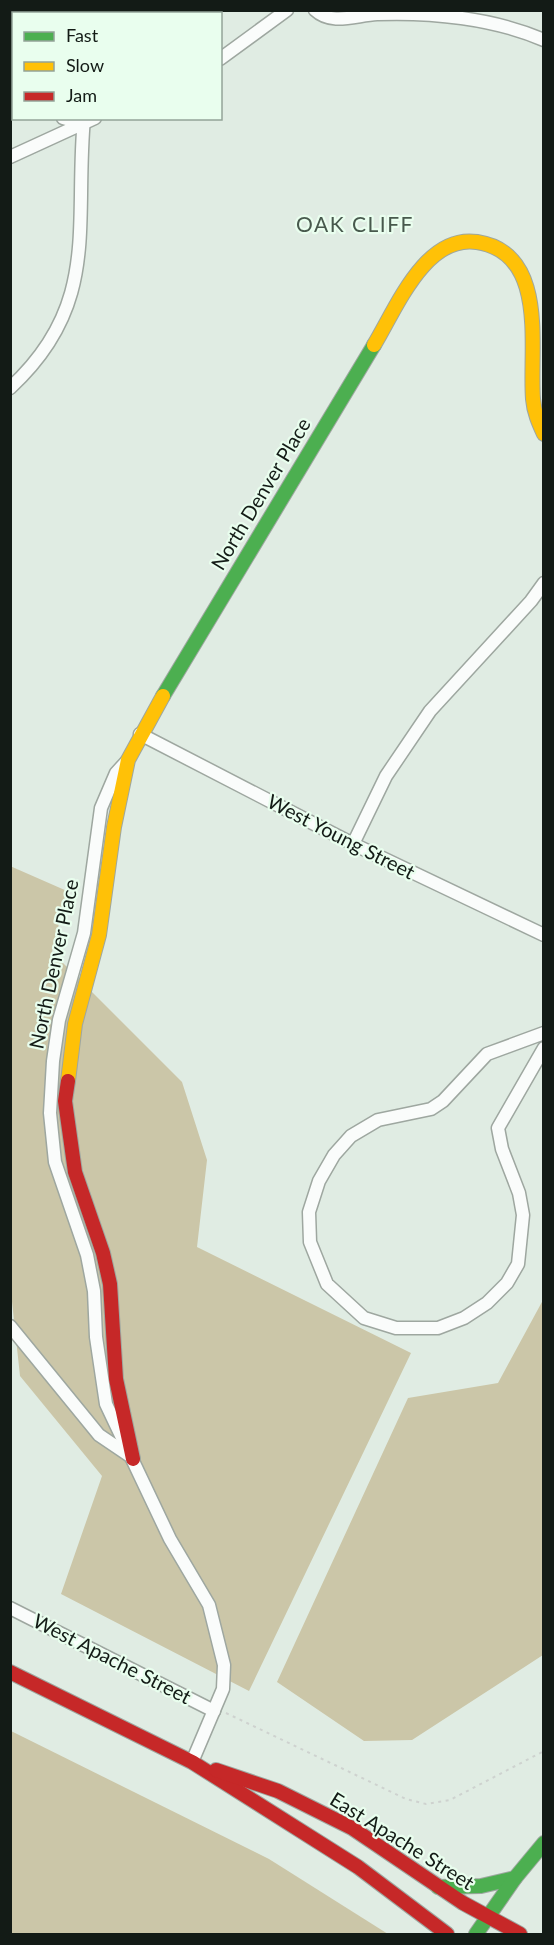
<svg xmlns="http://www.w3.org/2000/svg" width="554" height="1945" viewBox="0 0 554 1945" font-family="Lato,sans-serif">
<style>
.forest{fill:#cbc6a8}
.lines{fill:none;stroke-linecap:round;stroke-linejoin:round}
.street-casing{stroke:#9ea7a0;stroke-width:15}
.fast-casing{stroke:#9ea7a0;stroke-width:16}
.slow-casing{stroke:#9ea7a0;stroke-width:16}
.jam-casing{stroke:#9ea7a0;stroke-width:16}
.path{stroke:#ced2cf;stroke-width:2;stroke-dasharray:3 4.5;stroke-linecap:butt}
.street{stroke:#fafcfb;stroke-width:12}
.fast{stroke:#4caf50;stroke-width:14}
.slow{stroke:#ffc107;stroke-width:14}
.jam{stroke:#c62828;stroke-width:14}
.labels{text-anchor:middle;stroke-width:4.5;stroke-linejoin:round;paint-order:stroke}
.street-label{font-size:20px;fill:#131b16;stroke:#e9feee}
.neighbourhood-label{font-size:21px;letter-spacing:1.5px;fill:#48594d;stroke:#e9feee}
</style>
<rect width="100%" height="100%" fill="#e0ece3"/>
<!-- forest -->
<g class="forest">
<path d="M10 866 67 891 52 952 182 1082 207 1160 197 1247 411 1353 249 1691 61 1594 102 1476 20 1376 10 1283Z"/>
<path d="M543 1300V1655L412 1740 364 1741 277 1682 408 1398 498 1383Z"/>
<path d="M11 1731 269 1859 388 1934H11Z"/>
</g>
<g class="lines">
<defs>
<g id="street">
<path d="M315 10C332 26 356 15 377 14 431 12 493 18 544 40"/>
<path d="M87 14V10"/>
<path d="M220 59 287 10"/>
<path d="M10 98 14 100"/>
<path d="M63 118 84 124"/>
<path d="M10 157 95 118"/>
<path d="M10 388C101 304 74 226 84 118"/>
<path d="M140 734 353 844 544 935"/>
<path d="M127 761 116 773 101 808 84 933 59 1020 53 1061 50 1113 55 1162 87 1255 94 1291 96 1337 106 1404 170 1539 209 1605 224 1665 223 1689 192 1762"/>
<path d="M353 844 386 776 430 711 531 601 544 583"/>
<path d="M544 1033 487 1054 443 1101 431 1109 378 1120 351 1136 334 1155 319 1181 309 1212 310 1242 327 1284 364 1318 396 1328H438L464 1318 487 1303 507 1283 518 1264 523 1215 519 1193 502 1149 498 1128 544 1048"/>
<path d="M10 1326 99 1435 133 1458"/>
<path d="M10 1608 214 1711"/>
</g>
<g id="fast">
<path d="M163 696 374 345"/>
<path d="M438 1887 481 1886 515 1878"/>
<path d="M476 1934 515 1878 544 1843"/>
</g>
<g id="slow">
<path d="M374 345C396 309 425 234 477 242 549 253 529 349 533 399 534 412 539 423 544 434"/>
<path d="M68 1081 75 1024 99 935 114 827 128 760 163 696"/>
</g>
<g id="jam">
<path d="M68 1081 65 1101 75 1172 103 1253 110 1284 116 1379 133 1459"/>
<path d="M10 1672 192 1762 358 1867 447 1934"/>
<path d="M216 1770 278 1791 352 1828 463 1903 520 1934"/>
</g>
</defs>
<!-- street casing -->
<use href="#street" class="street-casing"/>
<!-- fast casing -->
<use href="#fast" class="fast-casing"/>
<!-- slow casing -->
<use href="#slow" class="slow-casing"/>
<!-- jam casing -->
<use href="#jam" class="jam-casing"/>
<!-- path -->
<path class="path" d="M226 1713 406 1799 426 1804 450 1800 544 1751"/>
<!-- street -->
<use href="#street" class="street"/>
<!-- fast -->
<use href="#fast" class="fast"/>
<!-- slow -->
<use href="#slow" class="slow"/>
<!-- jam -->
<use href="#jam" class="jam"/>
</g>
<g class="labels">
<!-- street labels -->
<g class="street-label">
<text transform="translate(261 494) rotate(-59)" y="7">North Denver Place</text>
<text transform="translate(341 837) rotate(27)" y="7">West Young Street</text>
<text transform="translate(54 964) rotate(-78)" y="7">North Denver Place</text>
<text transform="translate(112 1659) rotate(27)" y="7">West Apache Street</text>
<text transform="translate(402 1841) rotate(32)" y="7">East Apache Street</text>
</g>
<!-- neighbourhood labels -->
<g class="neighbourhood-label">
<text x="355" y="232">OAK CLIFF</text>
</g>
</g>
<!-- border -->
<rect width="554" height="1945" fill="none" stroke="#131b16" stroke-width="24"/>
<!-- legend -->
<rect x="12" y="12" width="210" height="108" fill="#e9feee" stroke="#93a398" stroke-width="1.5"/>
<rect x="24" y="32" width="30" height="9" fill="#4caf50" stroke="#93a398" stroke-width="1.5"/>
<text x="66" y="42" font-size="18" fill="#131b16">Fast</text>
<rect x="24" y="62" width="30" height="9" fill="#ffc107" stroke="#93a398" stroke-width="1.5"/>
<text x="66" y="72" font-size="18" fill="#131b16">Slow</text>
<rect x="24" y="92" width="30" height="9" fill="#c62828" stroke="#93a398" stroke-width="1.5"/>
<text x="66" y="102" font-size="18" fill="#131b16">Jam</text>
</svg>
